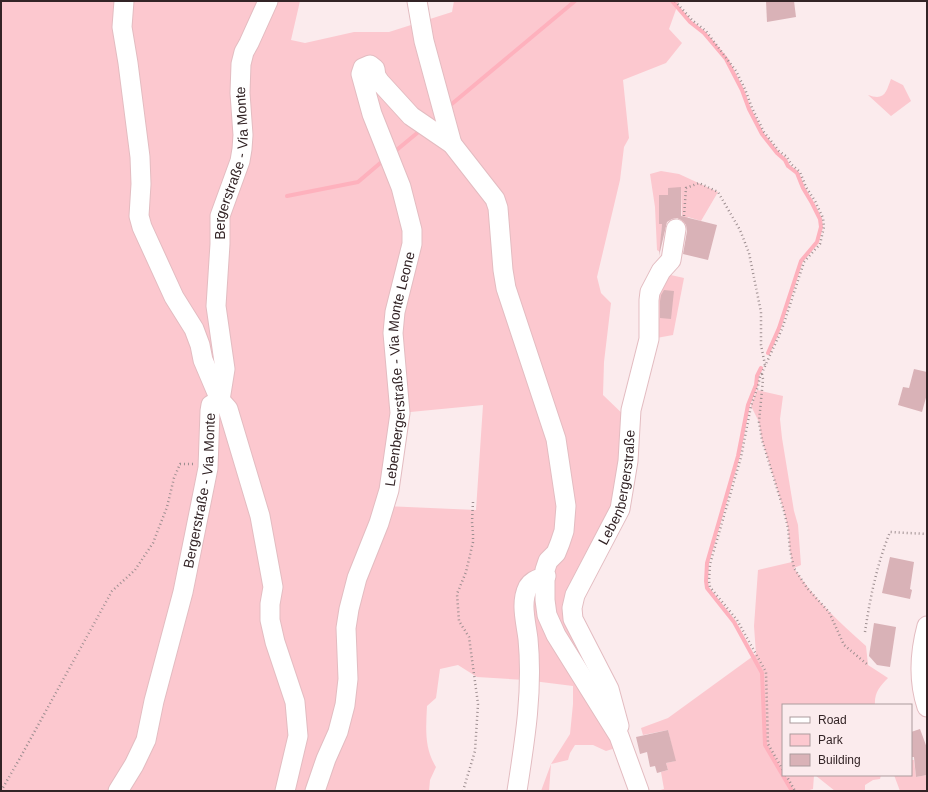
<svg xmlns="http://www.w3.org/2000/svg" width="928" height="792" viewBox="0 0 928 792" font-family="Arial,sans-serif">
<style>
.green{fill:#fcc8cf;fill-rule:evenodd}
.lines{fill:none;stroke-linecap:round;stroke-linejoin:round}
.stream{stroke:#feb1bd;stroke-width:4}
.building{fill:#d9b2b7}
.minor-casing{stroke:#e3bcc1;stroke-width:21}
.path{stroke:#9e8f91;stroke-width:2.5;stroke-dasharray:1 3;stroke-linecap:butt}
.minor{stroke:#fff;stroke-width:19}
.labels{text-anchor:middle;stroke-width:3.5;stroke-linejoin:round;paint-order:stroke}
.street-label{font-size:14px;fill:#332426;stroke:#fbebed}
</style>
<rect width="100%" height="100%" fill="#fbebed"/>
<!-- green -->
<g class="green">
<path d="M1 1H300L291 40 305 43 354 32H389L452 12 454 1H679L669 29 682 43 666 63 623 80 629 138 624 147 620 180 597 277 601 293 611 303 604 362 603 395 628 419 623 487 573 599 619 747 606 751 593 745H575L570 753 568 760 551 764 549 791H541L551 764 570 734 573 704V686L525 680 477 677 458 665 440 669 436 698 427 706C426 728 424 748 436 767L430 780 429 791H1ZM483 405 476 510 385 506 400 413Z"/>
<path d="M891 79 903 85 911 101 891 116 868 95C885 101 886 92 891 79Z"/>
<path d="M661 171 679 174 718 192 701 221 688 217 682 224 681 188H668V195H659V224H662L660 252 657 250 655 207 650 174Z"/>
<path d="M662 273 684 278 673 335 651 339Z"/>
<path d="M757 390 783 396 780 419 782 438 794 511 798 525 801 565 794 568C815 600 838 621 866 646L868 665 888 678C880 686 874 693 875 705H783V775H814L813 789 806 791H657L664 789 661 772 668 770 666 763 675 761 668 730 643 735 641 728 668 718 756 654 754 626 758 570 792 562 790 550 788 528 784 511 762 440 759 422 751 406Z"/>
<path d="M911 760H914L916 777 927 775V791H900L894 775H911Z"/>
<path d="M815 775H881L880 779 873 780 865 785V791H835Z"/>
</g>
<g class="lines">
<!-- stream -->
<g class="stream">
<path d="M672 1 690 22 704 33 726 59 742 90 749 109 762 134 777 153 785 160 788 166 797 173 803 188 812 203 820 219 821 227 817 242 801 261 779 328 768 353"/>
<path d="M447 108 575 1"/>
<path d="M393 153 422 129"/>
<path d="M287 196 358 182 385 159"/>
<path d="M761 368 757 376 756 385 748 405 738 456 707 563 706 581 707 588 734 622 762 673 765 745 792 791"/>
</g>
</g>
<!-- building -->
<g class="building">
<path d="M766 1H794L796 17 767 22Z"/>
<path d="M681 187V216L717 225 708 260 683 254 687 231 686 225 683 221 677 218 672 219 667 222 659 256 662 224H659V195H668V188Z"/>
<path d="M664 290 674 291 671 319 660 318V301L661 295Z"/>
<path d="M914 369 927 372V394L922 412 898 405 903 387 909 388Z"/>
<path d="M890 557 914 562 910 589 912 590 910 599 882 593Z"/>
<path d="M874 623 896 627 890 667 877 665 869 656Z"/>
<path d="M920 729 927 748V775L916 777 914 757H911V732Z"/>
<path d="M668 730 676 761 666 763 668 770 657 773 655 766 650 767 647 752 640 754 636 737Z"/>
</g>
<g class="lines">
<defs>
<g id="minor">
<path d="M124 1 122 27 128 63 140 157 141 184 139 216 142 227 174 297 194 329 200 345 203 360 220 400 228 409 260 516 273 587 270 604V620L275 642 295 702 298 736 285 791"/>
<path d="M417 1 424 41 452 144"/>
<path id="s1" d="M220 400 225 369 216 306 220 244V216L240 161 242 149 243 135 240 93 241 64 244 52 249 43 268 1"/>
<path d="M927 626C920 652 918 680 927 707"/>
<path id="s2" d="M619 726 609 689 573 619 572 608 575 595 620 509 628 461 631 410 649 339V300L650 292 661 271 671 260 676 229"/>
<path id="s3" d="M118 791 134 765 146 740 154 701 183 592 208 468 210 411 211 405 220 400"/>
<path id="s4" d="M315 791 326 759 338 732 345 705 348 679 346 628 349 609 357 578 379 523 389 490 400 413 393 333 395 312 412 244V230L401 187 372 114 361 74 363 68 370 65 375 69 376 76 380 82 411 116 452 144 495 199 498 208 503 270 506 288 556 439 566 506 564 531 560 543 556 553 548 561 545 570V600L547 615 556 635 619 736 639 791"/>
<path d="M517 791C525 740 533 690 528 639 526 622 520 603 528 587 532 580 539 579 546 576"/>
</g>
</defs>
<!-- minor casing -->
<use href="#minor" class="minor-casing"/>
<!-- path -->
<g class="path">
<path d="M675 1 692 20 706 31 736 71 745 89 752 108 764 132 779 151 787 157 791 164 800 172 806 187 815 201 823 218 824 227 820 244 804 262 782 329 760 377 758 386 751 406 741 457 710 564 709 581 710 587 737 620 766 672 768 744 783 770"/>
<path d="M684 216 686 188 699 183 718 192 740 230 749 253 761 312V345L765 365"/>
<path d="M762 374 763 379 759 422 762 440 784 511 788 528 790 550 794 568 807 588 829 612 844 645 868 665"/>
<path d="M865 632C870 598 877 564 890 532L927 534"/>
<path d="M786 775 795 791"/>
<path d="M1 791 20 758 112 591 135 570 153 543 167 507 174 478 180 464H194"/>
<path d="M463 791 475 751 478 704 469 637 459 621 457 594 466 572 473 542V533L472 522 473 502"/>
</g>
<!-- minor -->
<use href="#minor" class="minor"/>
</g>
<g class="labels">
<!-- street labels -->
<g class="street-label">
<text dy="5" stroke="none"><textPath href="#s1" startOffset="240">Bergerstraße - Via Monte</textPath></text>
<text dy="5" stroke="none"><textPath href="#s4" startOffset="436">Lebenbergerstraße - Via Monte Leone</textPath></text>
<text dy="5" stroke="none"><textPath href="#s2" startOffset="259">Lebenbergerstraße</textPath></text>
<text dy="5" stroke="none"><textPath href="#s3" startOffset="314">Bergerstraße - Via Monte</textPath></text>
</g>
</g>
<!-- border -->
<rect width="928" height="792" fill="none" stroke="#332426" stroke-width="4"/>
<!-- legend -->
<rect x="782" y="704" width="130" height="72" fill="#fbebed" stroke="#ab9b9d"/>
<rect x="790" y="717" width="20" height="6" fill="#ffffff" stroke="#ab9b9d"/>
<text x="818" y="724" font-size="12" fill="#332426">Road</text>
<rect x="790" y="734" width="20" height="12" fill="#fcc8cf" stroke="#ab9b9d"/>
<text x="818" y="744" font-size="12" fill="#332426">Park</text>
<rect x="790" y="754" width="20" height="12" fill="#d9b2b7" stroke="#ab9b9d"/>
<text x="818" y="764" font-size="12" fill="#332426">Building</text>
</svg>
